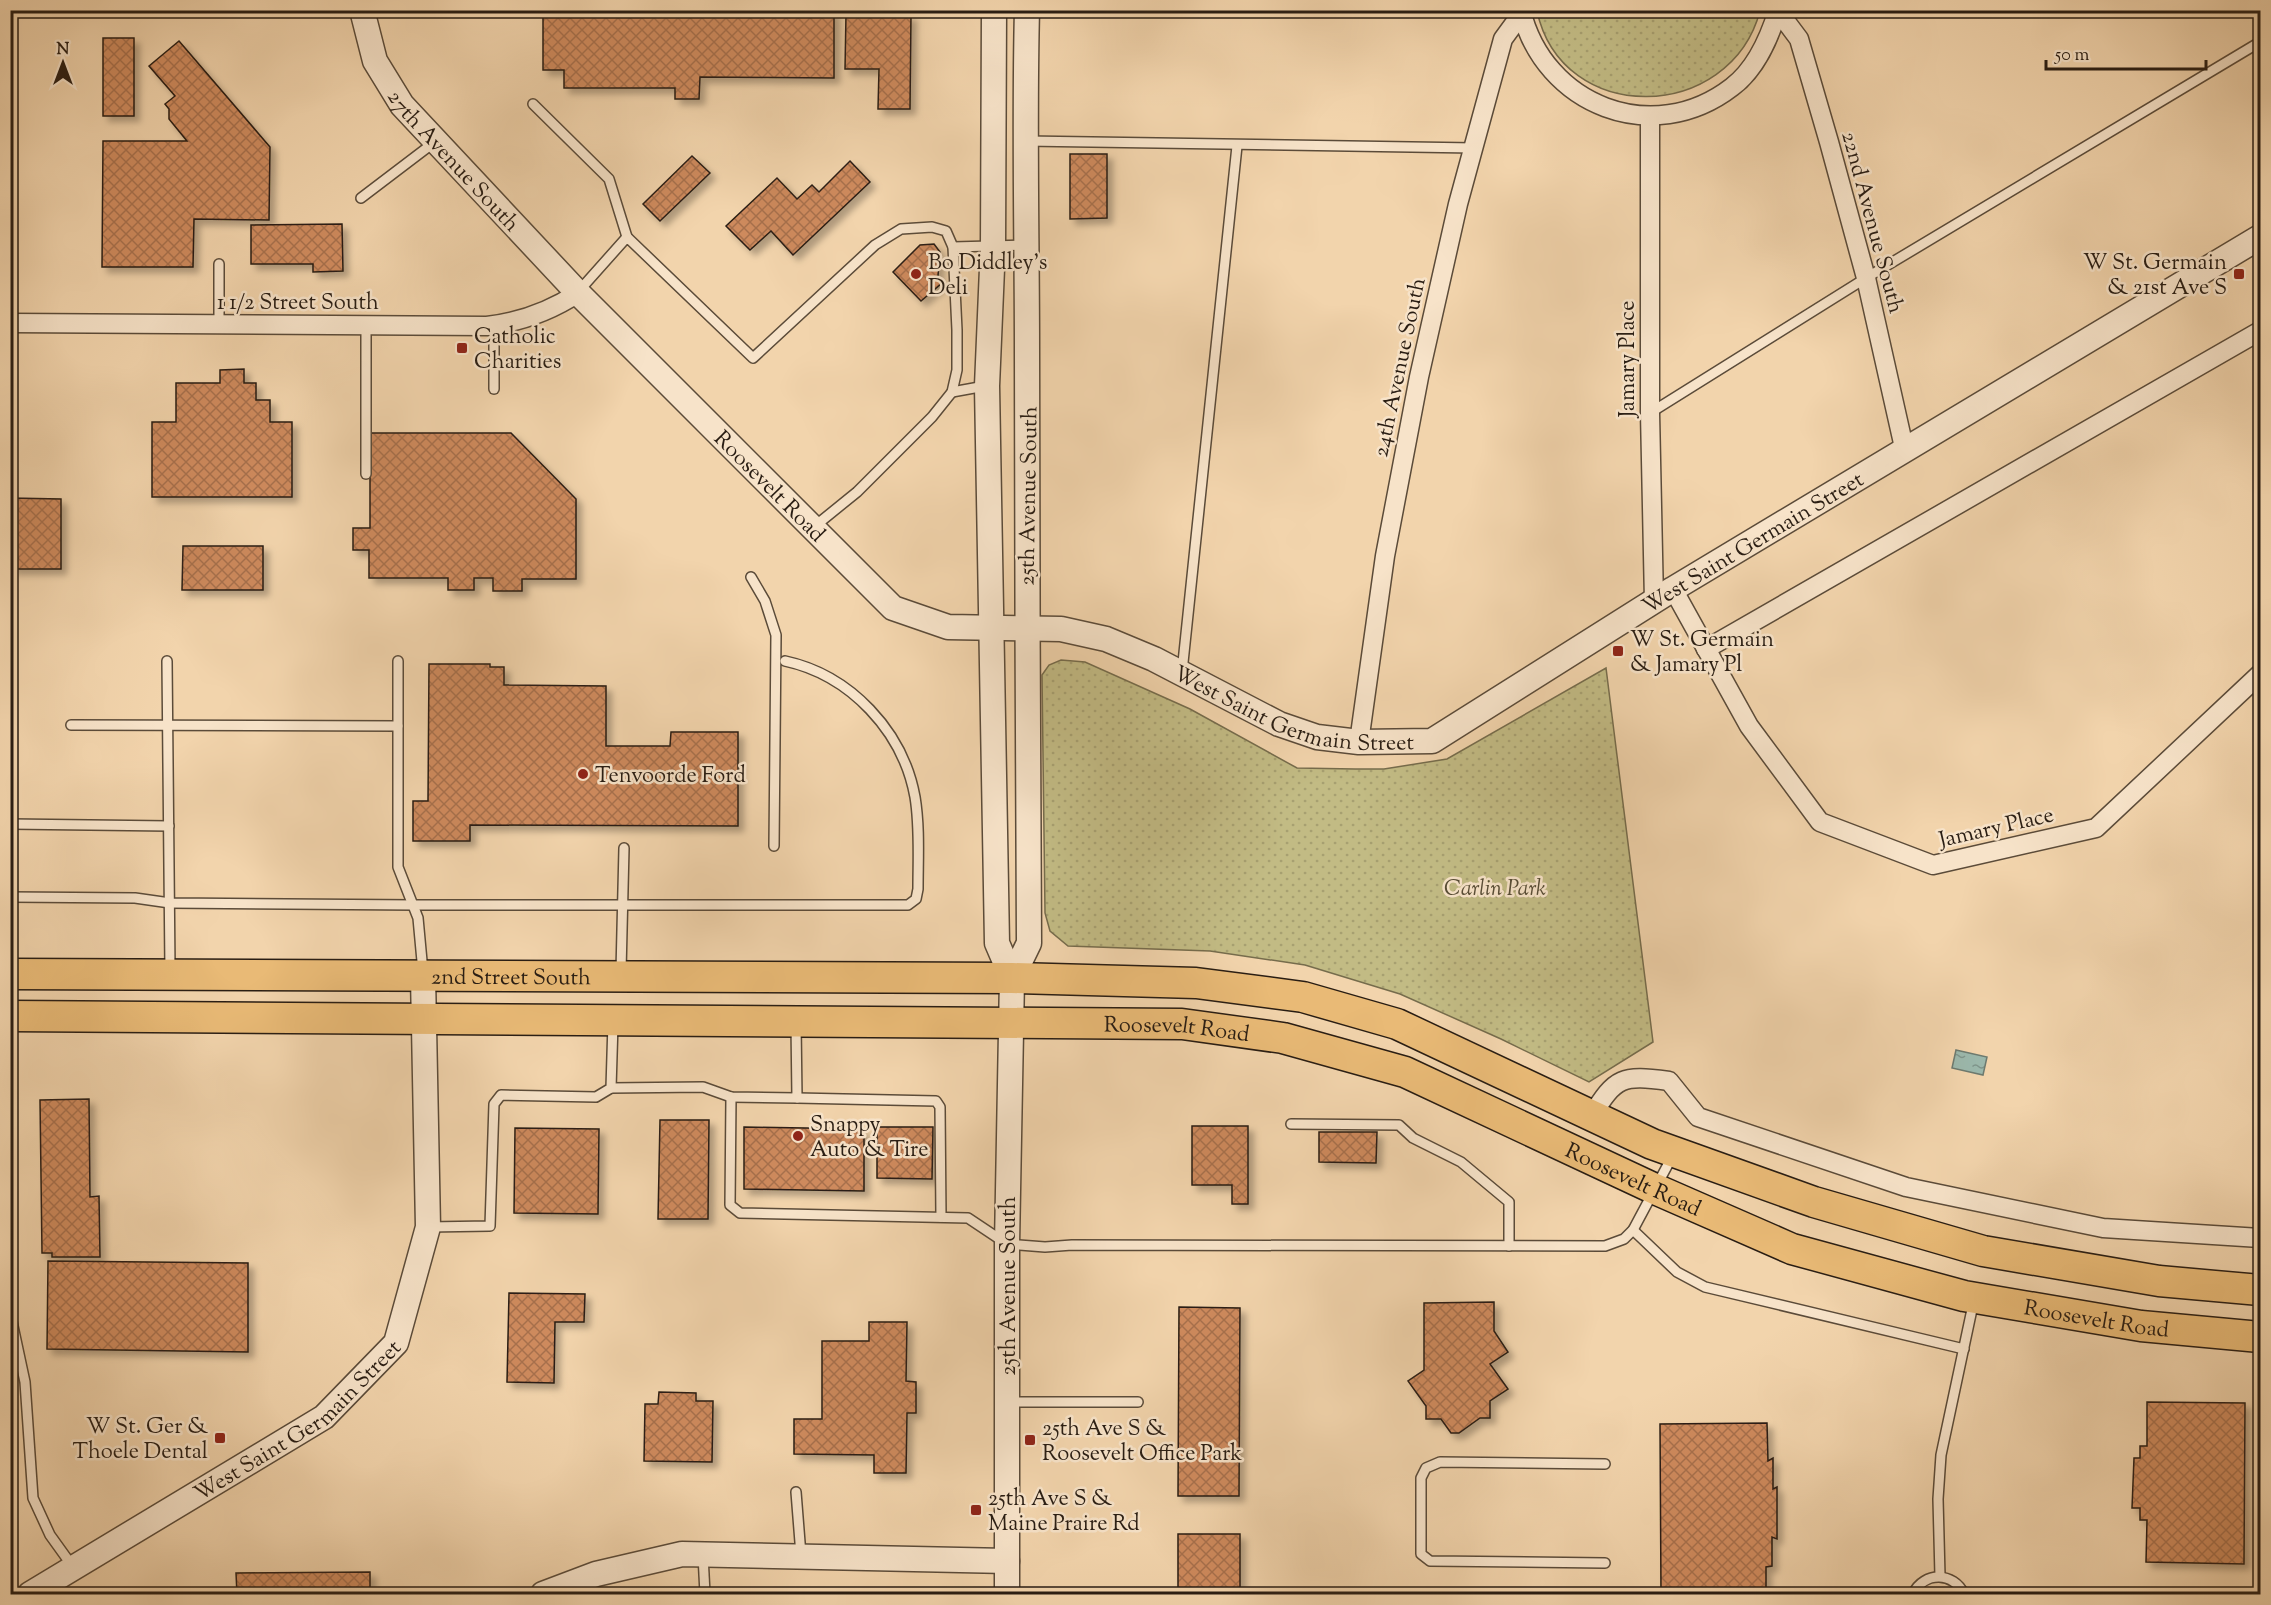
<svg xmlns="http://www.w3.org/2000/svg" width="2271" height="1605" viewBox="0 0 2271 1605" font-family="'Sorts Mill Goudy',serif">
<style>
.park{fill:url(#park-dots);stroke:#766c4c;stroke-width:1.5}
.water{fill:url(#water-ripples);stroke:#6d7a6f;stroke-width:1.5}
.building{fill:url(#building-cross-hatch);stroke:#291d13;stroke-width:1.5;filter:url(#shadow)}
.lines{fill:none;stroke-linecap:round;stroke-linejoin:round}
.service-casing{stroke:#5b4b39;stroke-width:12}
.minor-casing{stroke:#5b4b39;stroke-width:21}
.tertiary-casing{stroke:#5b4b39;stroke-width:27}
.primary-casing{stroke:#291d13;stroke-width:33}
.service{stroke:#f7e3c9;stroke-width:9}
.minor{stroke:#f7e3c9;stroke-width:18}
.tertiary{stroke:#f7e3c9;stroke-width:24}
.primary{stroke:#e9ba76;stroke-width:30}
.poi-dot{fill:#8f2418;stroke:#f7e3c9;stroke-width:2}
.labels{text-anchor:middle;stroke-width:5;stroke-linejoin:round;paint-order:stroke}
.street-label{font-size:22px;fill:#291d13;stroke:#f7e3c9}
.poi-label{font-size:22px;fill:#291d13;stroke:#f7e3c9;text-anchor:start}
.park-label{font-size:22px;font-style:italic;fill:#574c35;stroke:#f7e3c9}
</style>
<defs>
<pattern id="park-dots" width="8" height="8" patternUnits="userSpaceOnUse" patternTransform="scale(1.5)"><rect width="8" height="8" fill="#c2bb84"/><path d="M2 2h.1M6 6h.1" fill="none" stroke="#a7a071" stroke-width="1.8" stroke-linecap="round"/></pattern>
<pattern id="water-ripples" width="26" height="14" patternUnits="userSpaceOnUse" patternTransform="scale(1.5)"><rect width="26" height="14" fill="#9bb8ac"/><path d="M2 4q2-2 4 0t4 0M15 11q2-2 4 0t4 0" fill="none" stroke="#7e958b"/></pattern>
<pattern id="building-cross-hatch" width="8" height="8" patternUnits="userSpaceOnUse" patternTransform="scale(1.5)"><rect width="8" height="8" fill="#ce8a5d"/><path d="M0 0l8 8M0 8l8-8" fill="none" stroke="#a7704c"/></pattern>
<filter id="shadow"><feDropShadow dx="5.5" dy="5.5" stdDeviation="3" flood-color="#0004"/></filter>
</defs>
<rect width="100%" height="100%" fill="#f2d4ac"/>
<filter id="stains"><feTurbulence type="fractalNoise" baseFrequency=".00333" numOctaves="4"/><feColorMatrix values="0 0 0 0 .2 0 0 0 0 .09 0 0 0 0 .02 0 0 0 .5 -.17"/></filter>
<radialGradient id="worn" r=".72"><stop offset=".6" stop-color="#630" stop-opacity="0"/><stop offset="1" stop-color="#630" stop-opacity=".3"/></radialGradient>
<!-- park -->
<g class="park">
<path d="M1537 11V10L1760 11C1730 123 1562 127 1537 11Z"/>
<path d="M1061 660 1085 662 1190 709 1297 768 1355 769H1384L1447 759 1606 668 1653 1042 1589 1082 1501 1039 1400 994 1305 965 1210 951 1068 946 1050 931 1045 913 1042 675 1049 665Z"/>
</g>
<!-- water -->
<path class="water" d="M1956 1050 1987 1057 1983 1075 1952 1068Z"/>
<!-- building -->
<g class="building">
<path d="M543 10H834V78L700 77 699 99H675V88H564V70H543Z"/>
<path d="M846 14 911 15 910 109H878L879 69H845Z"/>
<rect x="103" y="38" width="31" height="78"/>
<path d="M179 41 270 147 269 220 194 219 193 267H102L103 141H187L169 119V109L165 104 175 96 149 66Z"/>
<path d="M1070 154H1107V218L1070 219Z"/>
<path d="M692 156 710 173 660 221 643 204Z"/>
<path d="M850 161 870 182 793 255 771 231 750 250 726 226 777 178 797 199 812 185 819 192Z"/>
<path d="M342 224 343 271 313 272V264H251V225Z"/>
<path d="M934 244 940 252 938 276 942 283 921 301 893 272 920 245Z"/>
<path d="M244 369V383H256V400H270V422H292V497H152V422H176V383H220V370Z"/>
<path d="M370 433H511L576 499V579H522V591H493V578H474V590H448V578H369V550H353V528H370Z"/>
<path d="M10 498 61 499V569H10Z"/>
<path d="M183 546H263V590H182Z"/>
<path d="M429 664H490V667H504V685L606 686V746H670L671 732H738V826L470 825V841H413V801H428Z"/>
<path d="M89 1099 90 1197 99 1196 100 1257H52V1253H42L40 1100Z"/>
<path d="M660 1120H709L708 1219H658Z"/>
<path d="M1192 1126H1248V1204H1232V1185H1192Z"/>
<path d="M744 1127 864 1129V1191L744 1189Z"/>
<path d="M877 1127H933L932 1179 877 1178Z"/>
<path d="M515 1128 599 1129 598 1214 514 1213Z"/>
<path d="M1319 1132H1377L1376 1163 1319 1162Z"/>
<path d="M48 1261 248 1263V1352L47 1349Z"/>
<path d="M509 1293 585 1294 584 1322H555L554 1383 507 1382Z"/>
<path d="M1494 1302V1331L1508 1352 1490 1364 1508 1389 1490 1401V1418H1480L1459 1433H1451L1441 1419H1426V1406L1408 1381 1424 1370V1303Z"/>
<path d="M1179 1307 1240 1308 1239 1496H1178Z"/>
<path d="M869 1322H907L906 1381 916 1382V1413H907L906 1473H874V1455L794 1454V1419H822V1341H869Z"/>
<path d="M659 1392 696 1393V1401H713L712 1462 644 1461 645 1404H658Z"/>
<path d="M2147 1402 2245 1403 2244 1564 2146 1562 2147 1520H2140V1508H2132L2134 1458H2140V1446H2147Z"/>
<path d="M1767 1423 1768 1461 1773 1458V1489L1777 1487V1539L1772 1537V1566L1766 1567V1594H1661L1660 1424Z"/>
<rect x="1178" y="1534" width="62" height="60"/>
<path d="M370 1572V1594H237L236 1573Z"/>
</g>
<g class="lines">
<defs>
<g id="service">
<path d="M533 104 609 179 627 237"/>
<path d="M1026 141 1474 148"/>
<path d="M361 198 436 141"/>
<path d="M953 247 1026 245"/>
<path d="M219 264V325"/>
<path d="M578 292 627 237 753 358 875 245 901 229 932 227 946 231 953 247 957 330V370L952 392 932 417 857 492 815 526"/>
<path d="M366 325V474"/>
<path d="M494 325V389"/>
<path d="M952 392 985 386"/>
<path d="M1650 413 1866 278 2260 42"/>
<path d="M751 577 765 601 776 635 774 846"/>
<path d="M167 661 170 970"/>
<path d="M398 661V867L418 918 423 972"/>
<path d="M1182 672 1237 146"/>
<path d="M71 725 398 726"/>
<path d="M10 824 169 826"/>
<path d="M10 897 135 898 170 903 415 905H908L916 899 918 889C918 859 920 827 915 797 903 731 850 675 785 661"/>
<path d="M621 971 624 848"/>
<path d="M611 1088 703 1087 731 1097 797 1098 796 1024"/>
<path d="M731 1097 730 1205 740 1213 968 1218 1007 1244 1045 1247 1072 1245 1605 1246 1624 1239 1633 1230 1673 1155"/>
<path d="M797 1098 936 1101 940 1107 941 1217"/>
<path d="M1291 1124 1399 1125 1413 1138 1461 1162 1509 1202V1246"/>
<path d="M428 1227 490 1226 494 1104 501 1095 596 1097 611 1088 613 1023"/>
<path d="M1633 1230 1677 1272 1705 1287 1964 1349"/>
<path d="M10 1312 25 1382 33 1498 50 1535 73 1567"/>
<path d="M1009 1402H1138"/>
<path d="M796 1492 801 1555"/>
<path d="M703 1555 705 1594"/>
<path d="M1605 1563 1430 1561 1421 1554V1478L1426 1468 1440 1462 1605 1464"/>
<path d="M1940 1576 1938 1499 1941 1455 1974 1300"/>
<path d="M1913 1594C1924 1571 1954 1572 1964 1594"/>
</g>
<g id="minor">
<path d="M1521 10C1544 106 1653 148 1732 87 1756 69 1769 39 1778 10"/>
<path d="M1778 11 1799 39 1829 142 1866 278 1905 452"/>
<path d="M1650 117V413L1654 601"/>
<path d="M10 323 487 326C521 322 549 312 578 293"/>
<path d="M1673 589 1749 726 1820 822 1933 865 2096 828 2260 674"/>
<path d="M1706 649 2260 331"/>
<path d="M1359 742 1385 556 1419 377 1458 204 1503 39 1522 13"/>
<path d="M1591 1117C1616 1076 1622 1075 1669 1081L1698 1117 1906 1187 2103 1228 2260 1238"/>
</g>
<g id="tertiary">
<path id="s1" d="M362 10 375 61 402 105 578 293 893 608 948 627 1061 629 1106 639 1154 659 1279 724 1317 737 1359 742 1432 741 1673 589 2260 237"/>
<path d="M994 10 993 245 987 386 997 943 1012 978 1007 1244V1594"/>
<path d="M1012 978 1029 943C1027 746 1028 550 1027 353 1027 238 1024 125 1027 10"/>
<path id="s2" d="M30 1594 324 1417 396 1343 428 1227 423 976"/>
<path d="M543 1594 596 1574 682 1554 1007 1561"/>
</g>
<g id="primary">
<path id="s3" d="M10 974 1012 978 1196 983 1303 997 1397 1024 1652 1144 1814 1202 1983 1251 2159 1281 2260 1290"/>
<path id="s4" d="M10 1016 1182 1024 1283 1038 1405 1072 1655 1189 1792 1249 1964 1296 2141 1326 2260 1337"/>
</g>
</defs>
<!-- service casing -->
<use href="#service" class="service-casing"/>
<!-- minor casing -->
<use href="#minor" class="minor-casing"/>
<!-- tertiary casing -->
<use href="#tertiary" class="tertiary-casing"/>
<!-- primary casing -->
<use href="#primary" class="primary-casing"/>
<!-- service -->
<use href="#service" class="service"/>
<!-- minor -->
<use href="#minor" class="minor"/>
<!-- tertiary -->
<use href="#tertiary" class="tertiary"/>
<!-- primary -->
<use href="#primary" class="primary"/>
</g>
<!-- markers -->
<g class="poi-dot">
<circle cx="916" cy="274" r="6"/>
<rect x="2233" y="268" width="12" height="12" rx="3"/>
<rect x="456" y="342" width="12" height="12" rx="3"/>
<rect x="1612" y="645" width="12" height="12" rx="3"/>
<circle cx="583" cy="774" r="6"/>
<circle cx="798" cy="1136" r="6"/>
<rect x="214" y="1432" width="12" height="12" rx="3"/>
<rect x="1024" y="1434" width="12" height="12" rx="3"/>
<rect x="970" y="1504" width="12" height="12" rx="3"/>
</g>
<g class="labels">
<!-- street labels -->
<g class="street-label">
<text dy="8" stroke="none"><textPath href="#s1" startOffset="180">27th Avenue South</textPath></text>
<text transform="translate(1874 222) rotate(75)" y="8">22nd Avenue South</text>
<text x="298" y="309">1 1/2 Street South</text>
<text transform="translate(1626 359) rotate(-90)" y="8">Jamary Place</text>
<text transform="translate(1398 367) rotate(-78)" y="8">24th Avenue South</text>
<text dy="8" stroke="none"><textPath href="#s1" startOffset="634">Roosevelt Road</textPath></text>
<text transform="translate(1027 496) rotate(-89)" y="8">25th Avenue South</text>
<text dy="8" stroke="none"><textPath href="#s1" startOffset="1750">West Saint Germain Street</textPath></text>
<text dy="8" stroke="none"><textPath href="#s1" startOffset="1228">West Saint Germain Street</textPath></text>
<text transform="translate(1996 826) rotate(-13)" y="8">Jamary Place</text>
<text dy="8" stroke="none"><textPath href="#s3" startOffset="501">2nd Street South</textPath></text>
<text dy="8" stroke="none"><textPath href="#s4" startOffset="1167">Roosevelt Road</textPath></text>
<text dy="8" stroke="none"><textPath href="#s4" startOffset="1653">Roosevelt Road</textPath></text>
<text transform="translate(1007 1286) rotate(-90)" y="8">25th Avenue South</text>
<text dy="8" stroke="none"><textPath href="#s4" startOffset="2139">Roosevelt Road</textPath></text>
<text dy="8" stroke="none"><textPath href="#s2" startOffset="320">West Saint Germain Street</textPath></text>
</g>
<!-- poi labels -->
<g class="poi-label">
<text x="928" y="269">Bo Diddley's<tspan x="928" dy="25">Deli</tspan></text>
<text x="2227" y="269" text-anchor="end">W St. Germain<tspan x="2227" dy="25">&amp; 21st Ave S</tspan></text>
<text x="474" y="343">Catholic<tspan x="474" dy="25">Charities</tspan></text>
<text x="1630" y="646">W St. Germain<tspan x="1630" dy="25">&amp; Jamary Pl</tspan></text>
<text x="595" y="782">Tenvoorde Ford</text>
<text x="810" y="1131">Snappy<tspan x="810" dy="25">Auto &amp; Tire</tspan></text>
<text x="208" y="1433" text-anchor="end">W St. Ger &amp;<tspan x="208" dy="25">Thoele Dental</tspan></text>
<text x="1042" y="1435">25th Ave S &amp;<tspan x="1042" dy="25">Roosevelt Office Park</tspan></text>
<text x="988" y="1505">25th Ave S &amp;<tspan x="988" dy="25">Maine Praire Rd</tspan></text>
</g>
<!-- park labels -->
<g class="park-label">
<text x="1495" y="895">Carlin Park</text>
</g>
</g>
<!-- margin -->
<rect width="2271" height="1605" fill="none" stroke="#f2d4ac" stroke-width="36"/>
<rect x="12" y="12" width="2247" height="1581" fill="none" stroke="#291d13" stroke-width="3"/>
<rect x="18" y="18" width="2235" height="1569" fill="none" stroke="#291d13" stroke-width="1.5"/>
<!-- north arrow -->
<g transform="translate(63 63)" stroke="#f7e3c9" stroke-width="4.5" paint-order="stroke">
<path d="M0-4.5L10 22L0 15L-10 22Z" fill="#291d13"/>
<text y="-9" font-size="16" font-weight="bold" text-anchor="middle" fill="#291d13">N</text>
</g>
<!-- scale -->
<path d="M2046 60v9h160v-9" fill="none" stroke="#291d13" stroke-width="3"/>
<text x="2055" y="60" font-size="18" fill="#291d13" stroke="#f7e3c9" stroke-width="4.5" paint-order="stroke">50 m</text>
<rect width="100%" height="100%" filter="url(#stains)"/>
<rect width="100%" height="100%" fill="url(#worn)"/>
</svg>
